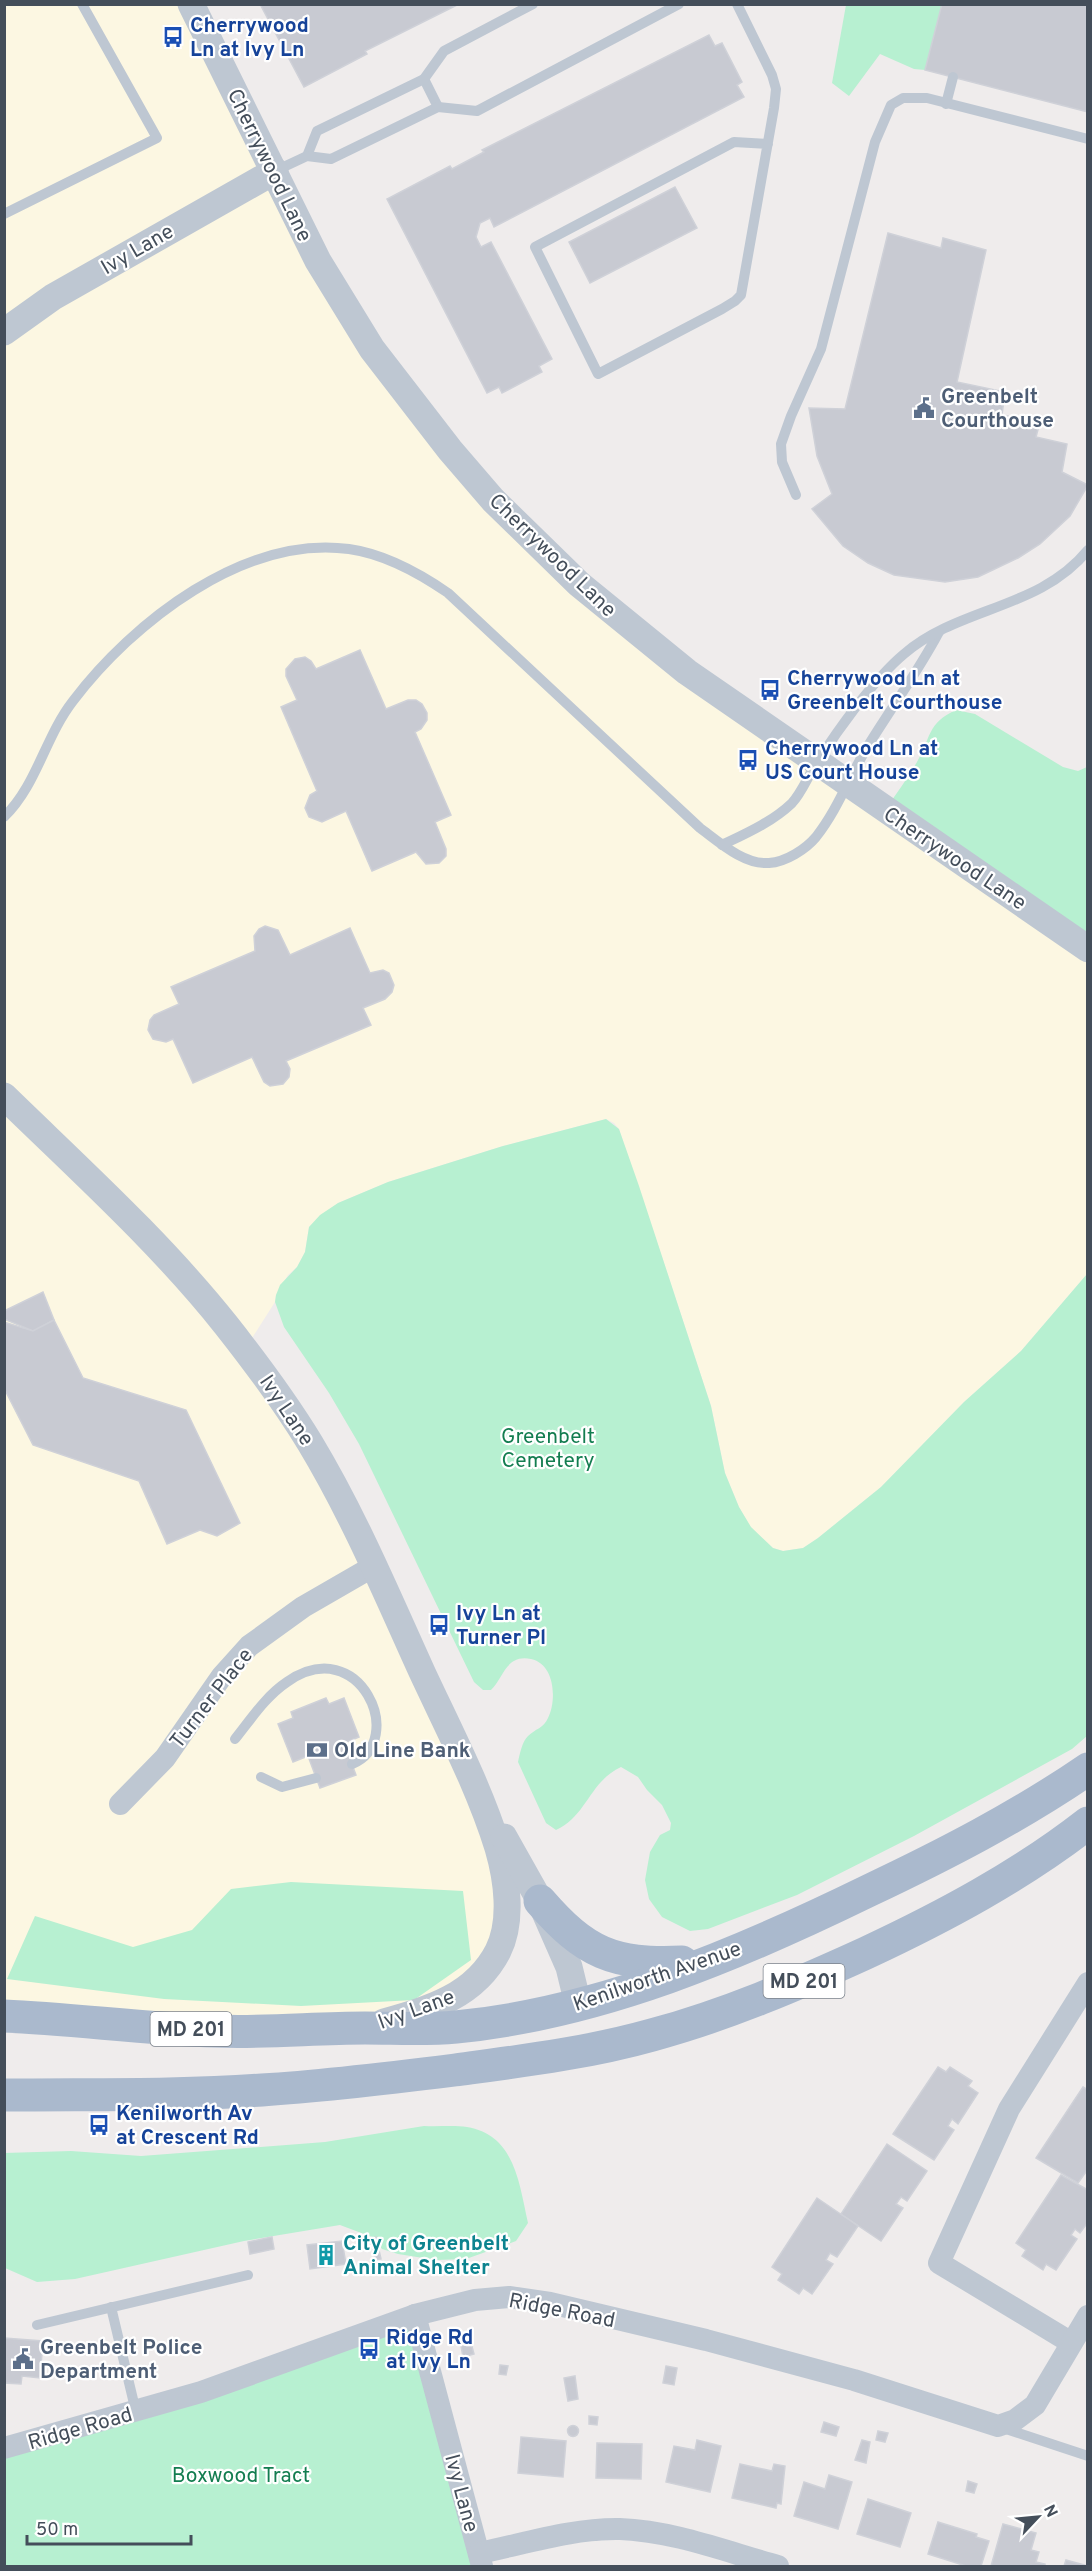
<svg xmlns="http://www.w3.org/2000/svg" width="1092" height="2571" viewBox="0 0 1092 2571" font-family="Overpass,sans-serif">
<style>
.commercial{fill:#fcf7e2}
.green{fill:#b7f0d1}
.building{fill:#c8cad2;stroke:#cfd1d8;stroke-width:1.5}
.lines{fill:none;stroke-linecap:round;stroke-linejoin:round}
.service{stroke:#bec7d2;stroke-width:10}
.minor{stroke:#bec7d2;stroke-width:22}
.tertiary{stroke:#bec7d2;stroke-width:27}
.primary{stroke:#aab9cd;stroke-width:33}
.labels{text-anchor:middle;stroke-width:4.5;stroke-linejoin:round;paint-order:stroke}
.shield{fill:#fff;stroke:#7c838c;stroke-width:1.5}
.shield-label{font-size:20px;font-weight:bold;fill:#444e5a}
.transit-label{font-size:21px;font-weight:bold;fill:#164399;stroke:#fff;text-anchor:start}
.street-label{font-size:21px;fill:#444e5a;stroke:#fff}
.service-label{font-size:21px;font-weight:bold;fill:#4e5e75;stroke:#fff;text-anchor:start}
.park-label{font-size:21px;fill:#137d50;stroke:#fff}
.culture-label{font-size:21px;font-weight:bold;fill:#0d838f;stroke:#fff;text-anchor:start}
</style>
<rect width="100%" height="100%" fill="#efecec"/>
<!-- commercial -->
<path class="commercial" d="M5 5H191L372 349 579 584 1087 949V1274L1021 1351 964 1402 881 1487 818 1538 803 1548 783 1551 773 1548 751 1528 739 1507 725 1473 711 1406 669 1278 619 1129 614 1123 606 1119 503 1146 388 1182 338 1203 309 1227 305 1252 297 1267 288 1275 276 1295 275 1302 245 1349 290 1411 506 1884 483 1973 363 2028 5 2015Z"/>
<!-- green -->
<g class="green">
<path d="M846 5H942L925 70 914 69 880 54 849 96 832 83Z"/>
<path d="M956 710 975 714 1063 767 1078 771 1087 767V949L885 810C896 794 908 778 917 762 931 738 927 723 956 710Z"/>
<path d="M606 1119 619 1129 639 1186 711 1406 725 1473 739 1507 751 1527 773 1548 783 1551 803 1548 818 1538 881 1487 964 1402 1021 1351 1087 1274V1736L1072 1749 914 1836 797 1895 708 1929 690 1931 662 1917 649 1899 645 1880 650 1852 660 1835 670 1830 671 1823 662 1805 647 1790 638 1777 621 1767C589 1782 587 1816 556 1830L546 1823 518 1762C520 1753 522 1742 528 1736 535 1729 544 1728 548 1718 557 1700 555 1664 531 1659 506 1654 504 1677 491 1690H483L474 1682 359 1444 329 1393 284 1327 275 1302 276 1295 280 1285 297 1267 305 1252 309 1227 320 1215 338 1203 388 1182 503 1146Z"/>
<path d="M291 1882 463 1891 471 1960 414 2000 301 2006 164 1999 7 1979 35 1916 133 1947 192 1930 231 1889Z"/>
<path d="M424 2126C438 2127 453 2125 467 2127 515 2135 519 2183 528 2223L516 2241 466 2259 436 2260 398 2254 382 2249 372 2237 340 2225 244 2241 75 2279 37 2282 5 2268 4 2153 71 2151 141 2156 325 2142Z"/>
<path d="M415 2315 482 2566H5V2448Z"/>
</g>
<!-- building -->
<g class="building">
<path d="M260 4H459L365 51 367 54 304 87Z"/>
<path d="M942 4H1088V112L925 70Z"/>
<path d="M709 35 715 46 722 43 742 82 737 85 744 97 494 227 490 218 480 223 476 237 481 247 491 242 552 359 539 366 542 372 502 393 499 387 487 393 387 199 450 166 452 169 484 152 482 150Z"/>
<path d="M675 187 697 228 590 283 569 242Z"/>
<path d="M888 233 941 248 943 238 986 250 957 382 1005 392 1002 415 1040 422 1036 437 1067 444 1062 472 1088 485 1070 516 1040 544 1018 558 978 577 945 582 894 575 868 563 843 546 812 509 832 494 817 456 809 408 845 409Z"/>
<path d="M360 650 386 709 408 700H416L422 704 427 713V720L421 729 415 732 451 815 435 822 446 849V856L439 863 426 864 416 852 372 871 346 811 322 822 309 817 305 808 310 795 317 791 281 707 297 700 286 676V669L295 659 305 657 311 661 316 669Z"/>
<path d="M265 926 278 930 290 955 350 928 370 973 383 970 389 973 394 985 392 992 385 999 363 1008 371 1025 286 1061 290 1069 289 1077 283 1084 270 1086 264 1082 252 1057 193 1083 173 1039 166 1042 153 1039 148 1030 150 1020 154 1015 179 1004 171 987 255 951 254 936 259 929Z"/>
<path d="M43 1292 54 1320 33 1331 4 1319V1311Z"/>
<path d="M54 1320 83 1378 186 1410 240 1523 217 1536 200 1530 167 1544 139 1481 33 1445 4 1388V1322L33 1331Z"/>
<path d="M326 1698 329 1704 344 1698 359 1737 344 1743 356 1775 320 1788 308 1756 293 1762 278 1724 293 1718 291 1712Z"/>
<path d="M938 2067 946 2072 950 2067 972 2081 968 2086 978 2093 958 2124 952 2119 948 2126 954 2130 934 2160 893 2134Z"/>
<path d="M1083 2087 1088 2090V2169L1078 2183 1036 2158Z"/>
<path d="M887 2144 927 2171 907 2201 901 2197 896 2204 903 2208 881 2241 841 2214Z"/>
<path d="M1061 2175 1088 2190V2222L1080 2233 1075 2229 1071 2235 1077 2239 1056 2270 1046 2264 1043 2270 1022 2256 1026 2250 1016 2243Z"/>
<path d="M817 2198 858 2226 837 2257 830 2253 826 2260 833 2264 812 2294 803 2288 799 2294 778 2280 782 2274 772 2267Z"/>
<path d="M272 2237 274 2249 250 2254 248 2242Z"/>
<path d="M376 2237 381 2259 375 2260 370 2239Z"/>
<path d="M342 2241 346 2264 310 2269 307 2245Z"/>
<path d="M4 2338 43 2341 40 2378 22 2376 21 2384 4 2383Z"/>
<path d="M471 2343 474 2354 463 2357 461 2346Z"/>
<path d="M500 2365 508 2366 506 2375 499 2374Z"/>
<path d="M666 2366 677 2368 674 2385 663 2383Z"/>
<path d="M575 2376 578 2399 568 2401 564 2378Z"/>
<path d="M589 2416 598 2417 597 2425 589 2424Z"/>
<path d="M824 2422 839 2427 836 2436 821 2432Z"/>
<circle cx="573" cy="2431" r="5.5"/>
<path d="M878 2431 888 2433 885 2442 876 2440Z"/>
<path d="M521 2437 566 2441 563 2477 518 2473Z"/>
<path d="M697 2440 721 2446 710 2492 666 2482 674 2446 695 2450Z"/>
<path d="M862 2440 870 2442 866 2463 855 2460Z"/>
<path d="M597 2443 642 2444 641 2479 596 2478Z"/>
<path d="M740 2464 772 2471 774 2464 785 2466 781 2504 777 2503 776 2508 732 2498Z"/>
<path d="M829 2475 852 2482 838 2529 794 2516 804 2482 825 2489Z"/>
<path d="M968 2481 977 2484 974 2493 966 2491Z"/>
<path d="M868 2499 911 2513 900 2547 857 2534Z"/>
<path d="M938 2522 977 2534 976 2537 989 2541 981 2566H966L928 2554Z"/>
<path d="M1003 2524 1036 2533 1031 2550 1039 2552 1036 2562 1045 2564V2566H991Z"/>
<path d="M1066 2560 1088 2566H1064Z"/>
</g>
<g class="lines">
<!-- service -->
<g class="service">
<path d="M737 4 772 75 776 89 774 108 741 295 735 301 722 309 598 374 535 247 734 142 768 144"/>
<path d="M424 79 438 107"/>
<path d="M946 104 953 77"/>
<path d="M307 156 317 131 424 79 444 51 533 4"/>
<path d="M275 171 307 156 331 159 438 107 477 111 679 4"/>
<path d="M4 214 157 138 82 4"/>
<path d="M796 495 782 462 781 444 791 416 821 349 875 142 891 105 903 98H927L1088 139"/>
<path d="M4 817C37 785 45 737 73 701 133 622 244 535 349 549 385 554 419 573 448 593L700 828C719 842 744 865 769 863 786 862 806 849 816 837 839 808 851 772 871 741 894 704 919 670 939 632"/>
<path d="M722 845C747 833 772 822 792 803 802 792 808 776 816 764 837 731 874 679 904 654 960 606 1039 610 1088 550"/>
<path d="M235 1739C251 1719 266 1696 287 1682 360 1631 408 1741 352 1764"/>
<path d="M261 1777 282 1787 316 1778"/>
<path d="M111 2307 136 2412"/>
<path d="M37 2325 248 2275"/>
<path d="M1003 2428 1088 2456"/>
</g>
<!-- minor -->
<g class="minor">
<path d="M120 1804 165 1758 222 1676 249 1646 303 1607 374 1566"/>
<path d="M415 2315 482 2566"/>
<path d="M1070 2342 939 2263 1009 2109 1088 1983"/>
<path d="M4 2448 201 2392 415 2315 475 2300 509 2297 550 2303 706 2340 854 2380 998 2426 1015 2420 1035 2405 1088 2316"/>
<path d="M479 2553C524 2544 573 2528 620 2529 674 2531 727 2552 778 2566"/>
</g>
<!-- tertiary -->
<g class="tertiary">
<path d="M191 4 318 261 372 349 450 450 493 500 579 584 687 672 1088 949"/>
<path d="M4 332 53 297 275 171"/>
<path d="M4 1096C80 1170 160 1242 226 1325 256 1363 285 1402 310 1443 354 1516 387 1595 422 1672 449 1730 479 1787 498 1848 507 1879 513 1921 498 1951 475 1996 430 2009 384 2022"/>
<path d="M504 1837 540 1901 569 1967 578 2004"/>
</g>
<!-- primary -->
<g class="primary">
<path d="M540 1901C585 1953 613 1965 682 1962"/>
<path d="M4 2016C75 2019 145 2029 216 2031 266 2033 315 2028 365 2028 395 2028 426 2030 456 2027 600 2013 739 1954 868 1891 944 1855 1018 1817 1088 1769"/>
<path d="M4 2095C90 2094 176 2096 262 2090 326 2086 391 2078 455 2070 522 2061 588 2053 652 2035 726 2015 796 1985 866 1953 943 1917 1020 1876 1088 1823"/>
</g>
</g>
<!-- icons -->
<defs>
<symbol id="bus-bare" viewBox="-9 -9 18 18"><path d="M-5-6H5V4H4V6H2V4H-2V6H-4V4H-5ZM-3.5-4V0h7V-4ZM-3.5 1.2v1.5H-2V1.2ZM2 1.2v1.5H3.5V1.2Z" fill="#1a4fb4" stroke="#fff" stroke-width="2.5" paint-order="stroke"/></symbol>
<symbol id="civic-bare" viewBox="-9 -9 18 18"><path d="M-.6-6.5H3V-4.5H.6V-3L4-1V1h2V6H-6V1h2V-1L-.6-3ZM-1.2 2.5V6h2.4V2.5Z" fill="#5c6f8a" stroke="#fff" stroke-width="2.5" paint-order="stroke"/></symbol>
<symbol id="bank-bare" viewBox="-9 -9 18 18"><path d="M-6-4H6V4H-6ZM0-2.3a2.3 2.3 0 1 0 0 4.6a2.3 2.3 0 1 0 0-4.6Z" fill="#5c6f8a" stroke="#fff" stroke-width="2.5" paint-order="stroke"/></symbol>
<symbol id="building-bare" viewBox="-9 -9 18 18"><path d="M-4-6H4V6H1V3H-1V6H-4ZM-2.5-4.3h1.7v1.8h-1.7ZM.8-4.3h1.7v1.8H.8ZM-2.5-1h1.7V.8h-1.7ZM.8-1h1.7V.8H.8Z" fill="#0f9aa8" stroke="#fff" stroke-width="2.5" paint-order="stroke"/></symbol>
</defs>
<g fill-rule="evenodd">
<use href="#bus-bare" x="158" y="22" width="30" height="30"/>
<use href="#civic-bare" x="909" y="393" width="30" height="30"/>
<use href="#bus-bare" x="755" y="675" width="30" height="30"/>
<use href="#bus-bare" x="733" y="745" width="30" height="30"/>
<use href="#bus-bare" x="424" y="1610" width="30" height="30"/>
<use href="#bank-bare" x="302" y="1735" width="30" height="30"/>
<use href="#bus-bare" x="84" y="2110" width="30" height="30"/>
<use href="#building-bare" x="311" y="2240" width="30" height="30"/>
<use href="#bus-bare" x="354" y="2334" width="30" height="30"/>
<use href="#civic-bare" x="8" y="2344" width="30" height="30"/>
</g>
<g class="labels">
<!-- shield labels -->
<g class="shield">
<rect x="763.5" y="1964" width="81" height="34" rx="4.5"/>
<rect x="150.5" y="2012" width="81" height="34" rx="4.5"/>
</g>
<g class="shield-label">
<text x="804" y="1988">MD 201</text>
<text x="191" y="2036">MD 201</text>
</g>
<!-- transit labels -->
<g class="transit-label">
<text x="190" y="32">Cherrywood<tspan x="190" dy="24">Ln at Ivy Ln</tspan></text>
<text x="787" y="685">Cherrywood Ln at<tspan x="787" dy="24">Greenbelt Courthouse</tspan></text>
<text x="765" y="755">Cherrywood Ln at<tspan x="765" dy="24">US Court House</tspan></text>
<text x="456" y="1620">Ivy Ln at<tspan x="456" dy="24">Turner Pl</tspan></text>
<text x="116" y="2120">Kenilworth Av<tspan x="116" dy="24">at Crescent Rd</tspan></text>
<text x="386" y="2344">Ridge Rd<tspan x="386" dy="24">at Ivy Ln</tspan></text>
</g>
<!-- street labels -->
<g class="street-label">
<text transform="translate(270 165) rotate(64)" y="7">Cherrywood Lane</text>
<text transform="translate(137 249) rotate(-30)" y="7">Ivy Lane</text>
<text transform="translate(553 555) rotate(44)" y="7">Cherrywood Lane</text>
<text transform="translate(955 858) rotate(34)" y="7">Cherrywood Lane</text>
<text transform="translate(287 1410) rotate(56)" y="7">Ivy Lane</text>
<text transform="translate(211 1698) rotate(-52)" y="7">Turner Place</text>
<text transform="translate(657 1976) rotate(-19)" y="7">Kenilworth Avenue</text>
<text transform="translate(416 2009) rotate(-20)" y="7">Ivy Lane</text>
<text transform="translate(562 2310) rotate(11)" y="7">Ridge Road</text>
<text transform="translate(80 2428) rotate(-16)" y="7">Ridge Road</text>
<text transform="translate(462 2493) rotate(75)" y="7">Ivy Lane</text>
</g>
<!-- service labels -->
<g class="service-label">
<text x="941" y="403">Greenbelt<tspan x="941" dy="24">Courthouse</tspan></text>
<text x="334" y="1757">Old Line Bank</text>
<text x="40" y="2354">Greenbelt Police<tspan x="40" dy="24">Department</tspan></text>
</g>
<!-- park labels -->
<g class="park-label">
<text x="548" y="1443">Greenbelt<tspan x="548" dy="24">Cemetery</tspan></text>
<text x="241" y="2482">Boxwood Tract</text>
</g>
<!-- culture labels -->
<g class="culture-label">
<text x="343" y="2250">City of Greenbelt<tspan x="343" dy="24">Animal Shelter</tspan></text>
</g>
</g>
<!-- border -->
<rect width="1092" height="2571" fill="none" stroke="#444e5a" stroke-width="12"/>
<!-- north arrow -->
<g transform="translate(1038 2517) rotate(64)" stroke="#ffffff" stroke-width="4.5" paint-order="stroke">
<path d="M0-4.5L10 22L0 15L-10 22Z" fill="#444e5a"/>
<text y="-9" font-size="16" font-weight="bold" text-anchor="middle" fill="#444e5a">N</text>
</g>
<!-- scale -->
<path d="M27 2535v9h164v-9" fill="none" stroke="#444e5a" stroke-width="3"/>
<text x="36" y="2535" font-size="18" fill="#444e5a" stroke="#ffffff" stroke-width="4.5" paint-order="stroke">50 m</text>
</svg>
